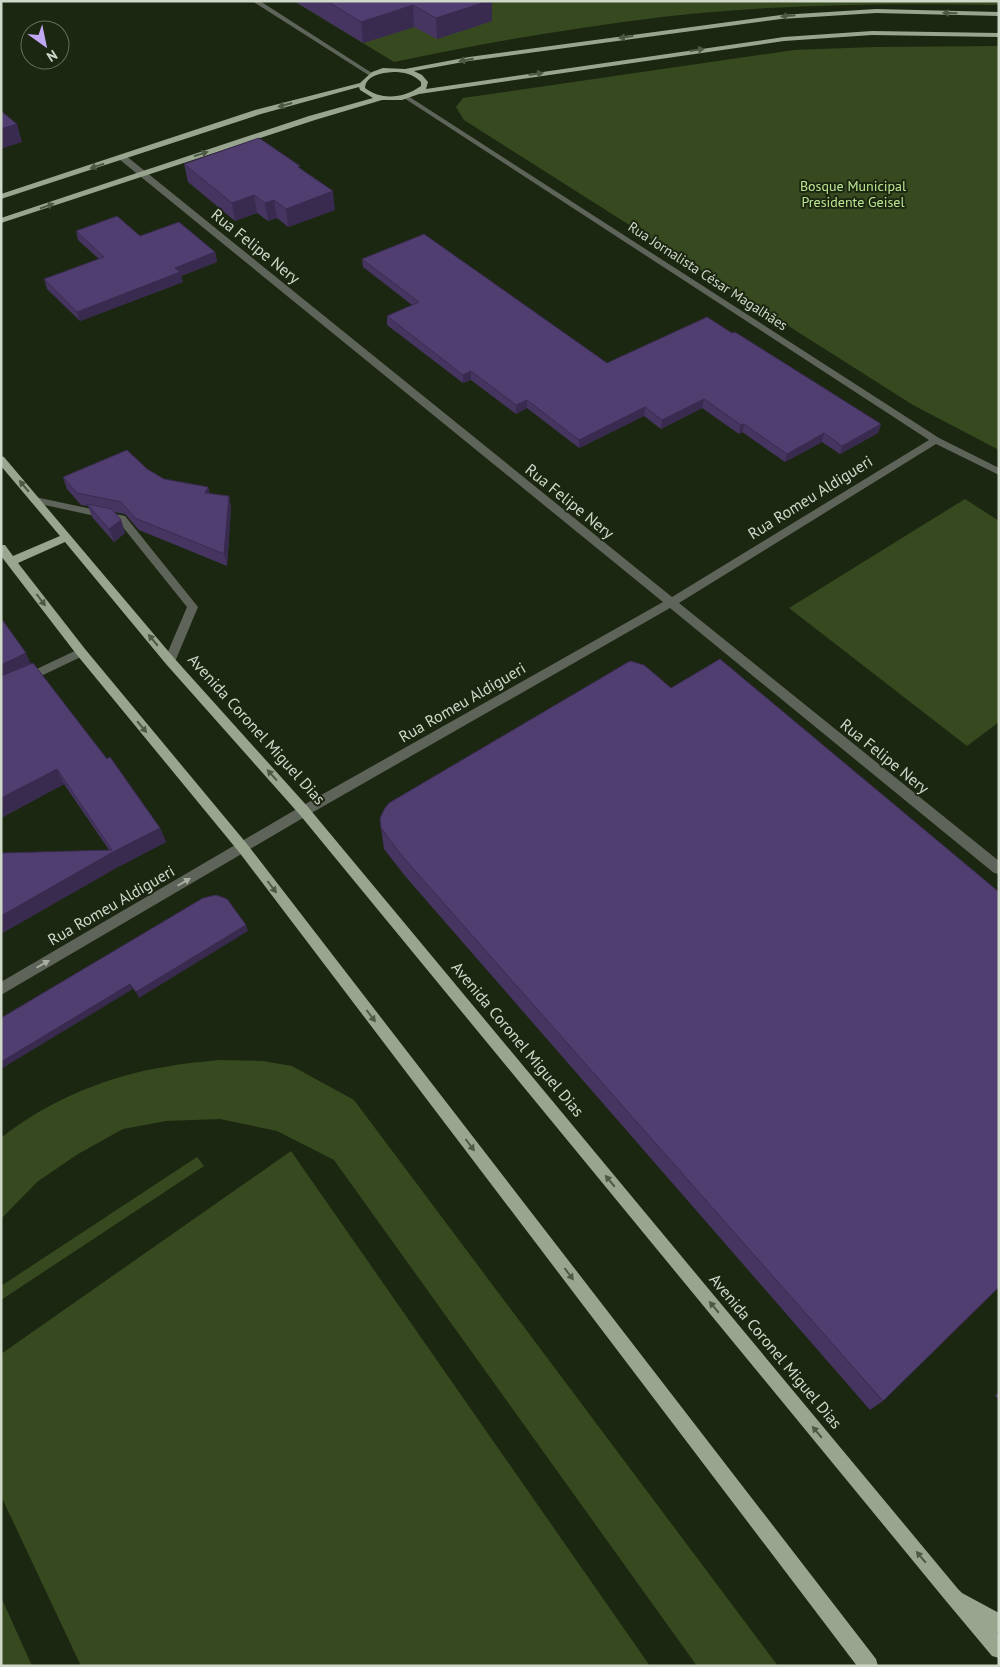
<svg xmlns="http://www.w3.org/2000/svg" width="1000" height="1667" viewBox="0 0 1000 1667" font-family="'PT Sans',sans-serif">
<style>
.green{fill:#36491f}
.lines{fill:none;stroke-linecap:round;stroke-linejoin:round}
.minor{fill:#5e6459;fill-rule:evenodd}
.major{fill:#99a58e;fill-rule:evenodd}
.wall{fill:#463561}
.shaded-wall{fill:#392b4f}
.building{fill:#513e71;stroke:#392b4f}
.oneway{fill:#4e5943}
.oneway2{fill:#a8afa2}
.labels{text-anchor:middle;stroke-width:4;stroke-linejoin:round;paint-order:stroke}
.far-park-label{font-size:14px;fill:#bce592;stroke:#1c2711}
.far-street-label{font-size:14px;fill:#d0d8ca;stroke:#1c2711}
.street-label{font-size:16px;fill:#d0d8ca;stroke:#1c2711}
</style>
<rect width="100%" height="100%" fill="#1c2711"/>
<!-- green -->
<g class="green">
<path d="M294 1H999V5C887 3 774 4 662 17 572 28 483 43 394 62Z"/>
<path d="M999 46V450L913 405 464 120 456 107 463 98 794 50 874 47Z"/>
<path d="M965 499 999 521V722L967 746 789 608Z"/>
<path d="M219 1060 263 1061 292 1066 354 1100 778 1666H697L334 1160 277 1131 220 1119 166 1121 123 1129 78 1154 37 1182 1 1219V1138C47 1101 107 1076 165 1067 183 1063 201 1062 219 1060Z"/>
<path d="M291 1151 650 1666H81L1 1496V1354Z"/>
<path d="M197 1157 204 1166 1 1300V1286Z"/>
<path d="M1 1597 32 1666H1Z"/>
</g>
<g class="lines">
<!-- minor -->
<g class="minor">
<path d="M252 1H260L375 75 370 76Z"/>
<path d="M404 96H408L939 438 999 468V475L936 444 679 603 999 861V874L994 873 670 608 308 815 1 995V982L300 807 663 602 119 159V155H125L672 597 929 440 404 98Z"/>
<path d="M35 497 125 516 198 607 174 664 170 665 164 661 187 607 118 521 31 502V498Z"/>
<path d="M81 648 87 652 85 655 1 695V686Z"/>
</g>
<!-- major -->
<g class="major">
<path d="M876 9 999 12V16L876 13 781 19 469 61 414 71 422 75 428 82 426 89 784 37 872 31 999 33V37L872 35 784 41 419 94 402 100H382L315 120 1 223V218L309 116 373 98 360 90 359 87 261 114 1 199V194L255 110 360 83 372 72 383 68 405 69 469 57 781 15ZM393 72C404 72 413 74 421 82V86C404 98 382 101 365 88 366 75 382 73 393 72Z"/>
<path d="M1 456 4 457 174 658 308 807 958 1589 962 1593 999 1613V1633L997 1632 999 1635V1658L992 1656 946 1601 300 815 166 664 65 542 18 563 85 649 247 844 876 1659 878 1666H857L239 852 77 655 1 556V545H5L13 556 60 536 1 466Z"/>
</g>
</g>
<!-- wall -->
<g class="wall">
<path d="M294 1H492V21L437 39 414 27 363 43Z"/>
<path d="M184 164 300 168 335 210 288 227 277 218 268 221 257 213 235 221 188 182Z"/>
<path d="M76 231 140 236 215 252 217 262 181 276 183 282 80 321 47 289 44 279 99 259 78 240Z"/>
<path d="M362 259 607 363 732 333 881 424 878 433 840 454 822 442 785 462 742 432 739 434 702 408 661 429 644 416 579 448 527 408 516 414 471 380 463 383 387 325V316L412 305 363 267Z"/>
<path d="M147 469 164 479 208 487 209 493 229 496 231 508 227 566 139 530 125 514 114 512 121 520 125 533 114 542 92 517 88 506 81 505 67 489 63 477Z"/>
<path d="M31 664 160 828 166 842 120 866 64 784 1 818Z"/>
<path d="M381 828 883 1401 870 1410 405 876 384 849Z"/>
<path d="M999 1391V1399L995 1396Z"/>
</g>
<!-- shaded-wall -->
<g class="shaded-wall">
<path d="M488 1H492V21L437 39 436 18Z"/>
<path d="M413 5 414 27 363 43 361 22Z"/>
<path d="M17 124 22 142 1 149V129Z"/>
<path d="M333 191 335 210 288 227 286 209Z"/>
<path d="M254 195 257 213 235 221 232 203Z"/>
<path d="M274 200 277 218 268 221 265 203Z"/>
<path d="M215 252 217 262 181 276 183 282 80 321 77 312 175 268Z"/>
<path d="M471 371V380L463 383V375Z"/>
<path d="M704 399 702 408 661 429 662 420Z"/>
<path d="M527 400V408L516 414V405Z"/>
<path d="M645 407 644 416 579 448V440Z"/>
<path d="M744 424 742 432 739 434 741 425Z"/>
<path d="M881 424 878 433 840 454 842 446Z"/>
<path d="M824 433 822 442 785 462 787 454Z"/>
<path d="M208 487 211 499 205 493Z"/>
<path d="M229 496 231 508 227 566 224 554Z"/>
<path d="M121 520 125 533 114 542 109 529Z"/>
<path d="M26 653 33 669 1 684V665Z"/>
<path d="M57 769 64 784 1 818V798Z"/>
<path d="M160 828 166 842 120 866 1 934V916L113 852Z"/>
<path d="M246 925 248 931 139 998 136 992Z"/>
<path d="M130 984 133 989 1 1069V1062Z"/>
</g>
<!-- building -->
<g class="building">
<path d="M327 1H488L436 18 413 5 361 22Z"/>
<path d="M1 111 17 124 1 129Z"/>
<path d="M259 138 300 166 298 167 333 191 286 209 274 200 265 203 254 195 232 203 184 164Z"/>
<path d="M117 216 140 236 179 222 215 252 175 268 180 272 77 312 44 279 104 257 76 231Z"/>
<path d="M424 234 607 363 707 317 732 333 735 332 881 424 842 446 824 433 787 454 744 424 741 425 704 399 662 420 645 407 579 440 527 400 516 405 471 371 463 375 387 316 419 302 362 259Z"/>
<path d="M127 450 147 469 164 479 208 487 205 493 229 496 224 554 135 518 121 502 77 493 63 477Z"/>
<path d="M87 504 112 509 121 520 109 529Z"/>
<path d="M1 618 26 653 1 665Z"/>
<path d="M720 659 999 892V1287L883 1401 402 856 381 828 380 818 385 808 389 803 630 661 644 665 671 688Z"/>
<path d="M33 663 107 759 110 757 160 828 113 852 1 916V853L112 850 57 769 1 798V676Z"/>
<path d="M216 895 227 899 246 925 136 992 130 984 1 1062V1018L203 898Z"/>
</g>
<!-- one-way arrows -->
<defs><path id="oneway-solid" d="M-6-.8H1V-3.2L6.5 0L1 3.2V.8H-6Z" transform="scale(1.25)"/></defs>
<g class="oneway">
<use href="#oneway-solid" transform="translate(950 13) rotate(-179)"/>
<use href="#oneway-solid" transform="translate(788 16) rotate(175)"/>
<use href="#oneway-solid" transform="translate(626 37) rotate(172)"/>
<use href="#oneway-solid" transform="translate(697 50) rotate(-8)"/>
<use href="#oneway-solid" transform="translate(466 60) rotate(170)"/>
<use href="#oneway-solid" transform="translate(536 74) rotate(-8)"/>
<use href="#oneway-solid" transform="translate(285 105) rotate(165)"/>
<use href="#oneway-solid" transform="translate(201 154) rotate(-18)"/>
<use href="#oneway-solid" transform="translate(97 166) rotate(162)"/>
<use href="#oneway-solid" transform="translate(47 206) rotate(-19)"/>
<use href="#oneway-solid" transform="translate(24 486) rotate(-130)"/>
<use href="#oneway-solid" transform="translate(41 600) rotate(53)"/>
<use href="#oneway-solid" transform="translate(153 640) rotate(-130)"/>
<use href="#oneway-solid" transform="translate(142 727) rotate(50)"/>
<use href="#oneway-solid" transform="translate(272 775) rotate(-132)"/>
<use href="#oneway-solid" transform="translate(272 887) rotate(53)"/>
<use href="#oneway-solid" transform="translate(371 1016) rotate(53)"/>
<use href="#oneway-solid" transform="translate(470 1145) rotate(53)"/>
<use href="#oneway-solid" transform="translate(610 1181) rotate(-130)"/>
<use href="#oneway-solid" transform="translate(569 1274) rotate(53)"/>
<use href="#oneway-solid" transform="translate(714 1307) rotate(-130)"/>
<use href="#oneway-solid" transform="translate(817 1432) rotate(-130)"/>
<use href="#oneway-solid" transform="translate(921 1557) rotate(-130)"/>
</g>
<g class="oneway2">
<use href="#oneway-solid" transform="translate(184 882) rotate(-30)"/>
<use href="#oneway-solid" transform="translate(43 964) rotate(-30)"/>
</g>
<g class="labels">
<!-- far-park labels -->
<g class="far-park-label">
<text x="853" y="191">Bosque Municipal<tspan x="853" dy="16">Presidente Geisel</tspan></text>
</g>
<!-- far-street labels -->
<g class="far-street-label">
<text transform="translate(708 276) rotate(33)" y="5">Rua Jornalista César Magalhães</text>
</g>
<!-- street labels -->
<g class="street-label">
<text transform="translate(256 246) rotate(39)" y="6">Rua Felipe Nery</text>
<text transform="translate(810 497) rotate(-32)" y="6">Rua Romeu Aldigueri</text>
<text transform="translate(570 501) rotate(39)" y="6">Rua Felipe Nery</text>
<text transform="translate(462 702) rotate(-30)" y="6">Rua Romeu Aldigueri</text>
<text transform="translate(257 729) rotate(48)" y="6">Avenida Coronel Miguel Dias</text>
<text transform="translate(885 756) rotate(39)" y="6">Rua Felipe Nery</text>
<text transform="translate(111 905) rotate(-30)" y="6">Rua Romeu Aldigueri</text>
<text transform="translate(518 1039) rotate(50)" y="6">Avenida Coronel Miguel Dias</text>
<text transform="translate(776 1351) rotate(50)" y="6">Avenida Coronel Miguel Dias</text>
</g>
</g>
<!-- border -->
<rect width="1000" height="1667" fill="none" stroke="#d0d8ca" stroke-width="5"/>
<!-- north arrow -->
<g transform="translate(45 45) rotate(147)"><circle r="24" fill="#1c2711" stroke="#646e5b"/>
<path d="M0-4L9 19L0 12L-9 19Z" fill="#c1a8f3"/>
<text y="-8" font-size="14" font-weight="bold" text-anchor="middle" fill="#d0d8ca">N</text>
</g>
</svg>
